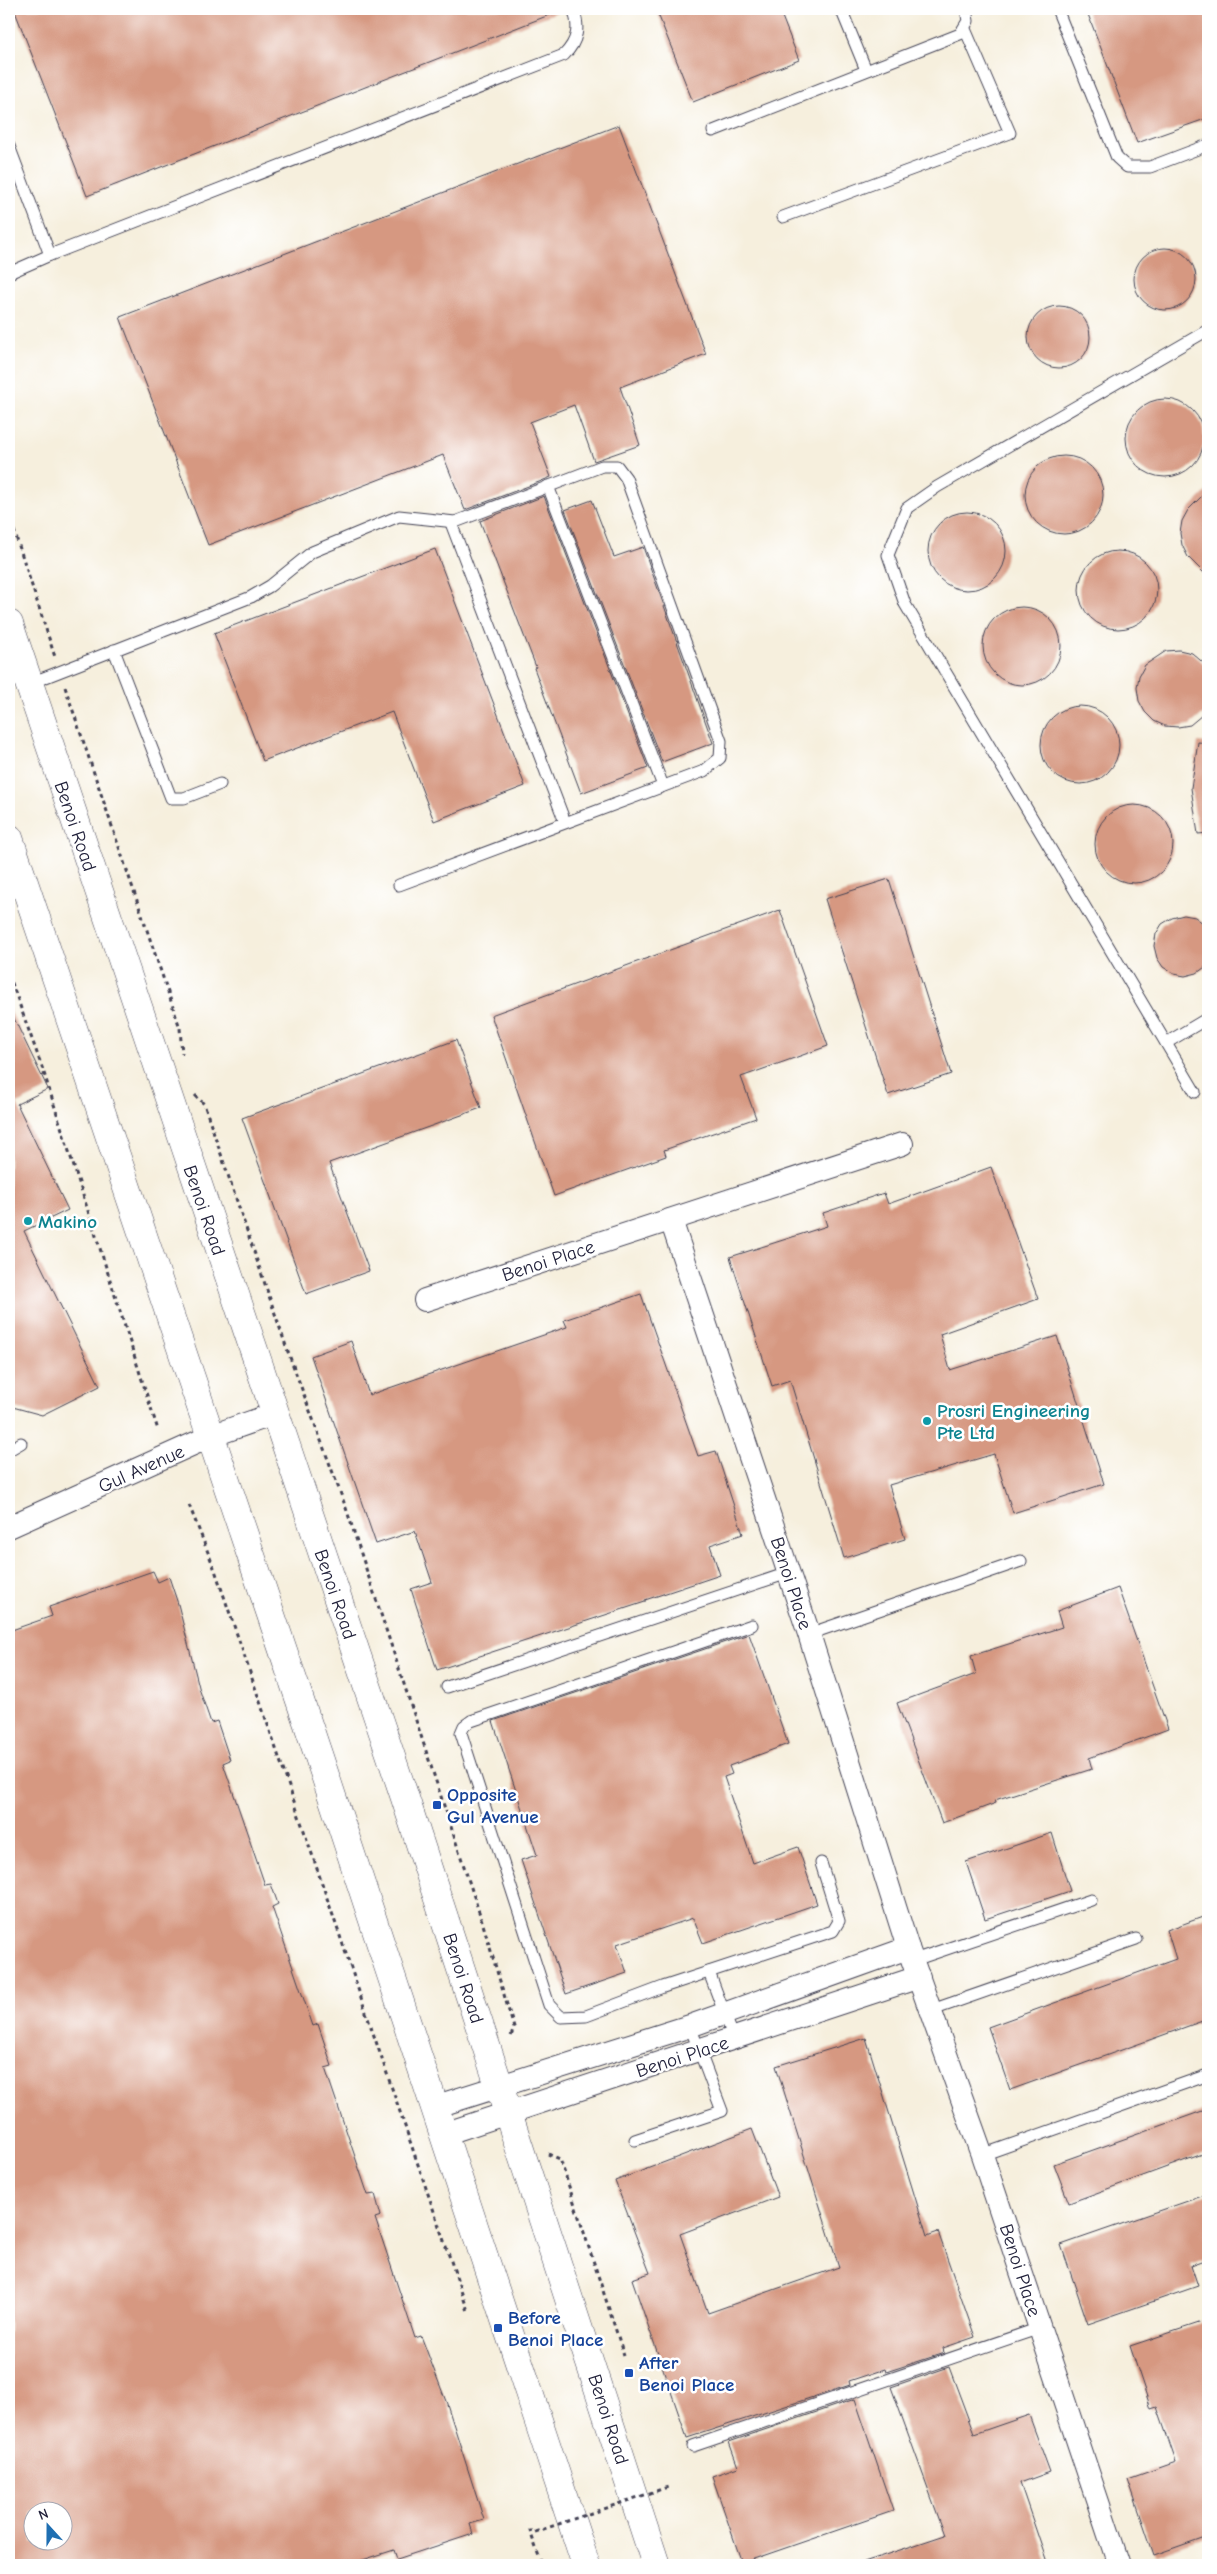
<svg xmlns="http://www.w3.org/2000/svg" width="1217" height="2574" viewBox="0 0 1217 2574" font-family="'Comic Neue',sans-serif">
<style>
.building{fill:#d69881;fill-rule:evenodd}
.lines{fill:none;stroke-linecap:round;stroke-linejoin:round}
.lane-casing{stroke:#424153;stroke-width:13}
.street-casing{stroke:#424153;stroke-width:24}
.secondary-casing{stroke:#424153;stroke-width:29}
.path{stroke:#424153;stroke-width:3;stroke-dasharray:4 4;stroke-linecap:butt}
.lane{stroke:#fff;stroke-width:11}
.street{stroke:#fff;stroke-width:22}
.secondary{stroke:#fff;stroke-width:28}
.path-bridge{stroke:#424153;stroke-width:3;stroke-dasharray:4 4;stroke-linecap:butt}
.culture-dot{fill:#0f9aa8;stroke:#fff;stroke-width:2}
.transit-dot{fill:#1a4fb4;stroke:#fff;stroke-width:2}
.labels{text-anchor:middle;stroke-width:5;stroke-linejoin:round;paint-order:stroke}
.street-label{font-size:19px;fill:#22223b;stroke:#fff}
.culture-label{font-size:19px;font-weight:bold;fill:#0d838f;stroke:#fff;text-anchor:start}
.transit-label{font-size:19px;font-weight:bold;fill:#164399;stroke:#fff;text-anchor:start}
</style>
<rect width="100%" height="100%" fill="#fff"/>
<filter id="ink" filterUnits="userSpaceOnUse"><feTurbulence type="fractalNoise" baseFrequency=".02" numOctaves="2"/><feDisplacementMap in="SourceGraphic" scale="10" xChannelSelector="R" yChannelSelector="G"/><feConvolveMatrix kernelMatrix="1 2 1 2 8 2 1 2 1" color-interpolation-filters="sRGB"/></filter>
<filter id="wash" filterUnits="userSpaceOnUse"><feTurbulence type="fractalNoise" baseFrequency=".0096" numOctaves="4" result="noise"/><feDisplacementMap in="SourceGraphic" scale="20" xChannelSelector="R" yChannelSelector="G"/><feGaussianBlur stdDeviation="1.12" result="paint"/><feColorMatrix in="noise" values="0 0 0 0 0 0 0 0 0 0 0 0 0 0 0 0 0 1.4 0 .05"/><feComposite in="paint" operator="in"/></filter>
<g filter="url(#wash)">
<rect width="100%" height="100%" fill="#f6efdd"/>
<g id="blocks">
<!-- building -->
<g class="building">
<path d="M14 9H562V10L87 196Z"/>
<path d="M656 9H779L799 60 693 102Z"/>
<path d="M1086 9H1208V118L1137 143Z"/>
<path d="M619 125 706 354 620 387 640 445 594 461 574 405 530 422 551 477 539 482 465 510 443 455 208 545 120 317Z"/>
<circle cx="1165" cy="279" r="31"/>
<circle cx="1059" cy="337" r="31"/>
<circle cx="1165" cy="438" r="39"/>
<circle cx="1064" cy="495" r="39"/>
<path d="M1208 490V577L1188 557 1182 545 1180 533 1182 521 1188 510Z"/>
<path d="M544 496 648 768 581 793 534 668 536 667 480 521Z"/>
<path d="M592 500 614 557 643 547 713 743 662 762 565 510Z"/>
<circle cx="967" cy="551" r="39"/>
<path d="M435 549 525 786 434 821 392 712 263 761 214 633Z"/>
<circle cx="1118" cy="590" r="39"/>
<circle cx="1022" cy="646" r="39"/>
<path d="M1179 650 1192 653 1208 667V710L1190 725 1178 727 1165 726 1154 721 1145 712 1139 701 1137 688 1139 676 1145 665 1166 651Z"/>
<circle cx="1080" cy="745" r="39"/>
<path d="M1198 742 1208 743V833L1198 834 1191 788Z"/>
<circle cx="1134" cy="844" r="39"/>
<path d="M889 879 951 1074 888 1095 825 899Z"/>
<path d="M780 910 828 1046 741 1077 756 1118 664 1150 666 1156 554 1196 491 1015Z"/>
<path d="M1184 915 1195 917 1208 927V965L1197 973 1185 976 1174 974 1163 967 1157 958 1154 946 1156 934 1162 924 1172 918Z"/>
<path d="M9 1008 48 1089 17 1104 68 1210 24 1231 100 1386 42 1415 9 1406Z"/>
<path d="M456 1040 481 1108 329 1163 369 1271 306 1294 242 1118Z"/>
<path d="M991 1167 1038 1299 940 1334 950 1370 1057 1336 1104 1484 1013 1513 994 1454 889 1485 905 1539 844 1558 790 1380 772 1386 730 1257 827 1226 823 1213 884 1193 888 1204Z"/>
<path d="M641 1294 698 1456 716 1451 743 1534 710 1545 720 1575 645 1600V1602L437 1670 411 1589 432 1582 415 1531 376 1544 311 1356 351 1341 369 1395 567 1327 564 1320Z"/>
<path d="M153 1571 158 1582 169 1577 178 1604 200 1691 211 1723 217 1721 230 1760 223 1763 265 1885 271 1884 278 1904 272 1907 313 2026 318 2024 332 2066 325 2068 368 2195 375 2194 381 2216 375 2218 415 2338 421 2336 447 2404 484 2520 470 2524 473 2534 397 2559 394 2550 347 2565H9V1631L52 1616 49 1607ZM32 2512H62V2542H32Z"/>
<path d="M1118 1588 1168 1729 1089 1758 1092 1769 995 1800 996 1803 942 1823 897 1703 976 1674 971 1656 1062 1627 1057 1611Z"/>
<path d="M749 1634 788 1744 729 1766 732 1774 724 1777 753 1863 798 1847 817 1904 703 1943 693 1918 617 1944 627 1973 566 1994 521 1860 537 1855 493 1721Z"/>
<path d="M1052 1833 1070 1891 985 1919 966 1862Z"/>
<path d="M1208 1915V2019L1010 2090 988 2027 1176 1959 1167 1930Z"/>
<path d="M866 2038 927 2236 938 2232 975 2337 943 2348 944 2353 886 2372 885 2369 849 2381 850 2385 687 2438 632 2279 650 2273 615 2181 752 2129 778 2197 680 2234 708 2313 839 2267 776 2066Z"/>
<path d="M1208 2109V2152L1069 2203 1054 2164Z"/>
<path d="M1208 2194V2259L1191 2265 1198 2286 1088 2324 1061 2245Z"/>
<path d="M1208 2320V2536L1154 2555 1128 2479 1176 2462 1157 2407 1151 2409 1130 2346Z"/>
<path d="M949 2367 974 2434 1029 2415 1050 2472 1020 2483 1048 2565H865L864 2562 945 2535 891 2387Z"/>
<path d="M855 2399 893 2511 742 2563 712 2476 738 2467 729 2442Z"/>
</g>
</g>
</g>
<g filter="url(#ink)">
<use href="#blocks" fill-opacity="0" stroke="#424153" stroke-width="1"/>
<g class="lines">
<defs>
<g id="lane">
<path d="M841 9 866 70"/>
<path d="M1057 9 1117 158 1127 167H1150L1208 145"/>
<path d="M713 131 960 34 968 21 966 9"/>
<path d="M9 146 50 255"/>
<path d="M783 217 1010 133 965 29"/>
<path d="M9 273 50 255 564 55C578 41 580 27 573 9"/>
<path d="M548 486 663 786"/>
<path d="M451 523 565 822"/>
<path d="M114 650 171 798H184L220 784"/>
<path d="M28 684 251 597 270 586 312 552 399 516 455 522 602 466H617L626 478 721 741 720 758 704 771 399 885"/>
<path d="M1166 1043 1208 1018"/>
<path d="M1195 1092 905 604 888 555 907 508 937 487 1208 330"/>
<path d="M9 1450 21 1443"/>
<path d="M752 1625 471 1721 464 1726 461 1733 549 2005 561 2017 586 2016 663 1987 833 1931 839 1921 821 1863"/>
<path d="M809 1634 1021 1561"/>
<path d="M447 1687 788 1573"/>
<path d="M914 1960 1091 1900"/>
<path d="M709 1972 734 2039"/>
<path d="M932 2010 1136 1939"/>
<path d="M635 2140 722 2111 690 2026"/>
<path d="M982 2155 1208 2075"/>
<path d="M693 2446 1040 2328"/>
</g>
<g id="street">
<path d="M671 1220 809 1634 908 1948 982 2155 1119 2565"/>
<path d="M425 1300 902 1144"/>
<path d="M9 1527 211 1436 274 1414"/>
<path d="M434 2107 690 2026 908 1948"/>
<path d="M444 2134 919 1977"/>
</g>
<g id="secondary">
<path d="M9 624 404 1795 656 2565"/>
<path d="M9 838 319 1757 586 2565"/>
</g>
</defs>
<!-- lane casing -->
<use href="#lane" class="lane-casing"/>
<!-- street casing -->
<use href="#street" class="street-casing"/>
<!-- secondary casing -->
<use href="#secondary" class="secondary-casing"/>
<!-- path -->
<g class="path">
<path d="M9 515 55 657"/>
<path d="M65 687 180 1028 182 1054"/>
<path d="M9 975 43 1070 158 1430"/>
<path d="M195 1095 204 1104 288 1352 346 1508 482 1921 514 2028 510 2039"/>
<path d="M189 1505 215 1570 468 2311"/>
<path d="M548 2154 560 2159 624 2355"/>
<path d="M532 2531H530L542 2565"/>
</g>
<!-- lane -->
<use href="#lane" class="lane"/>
<!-- street -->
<use href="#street" class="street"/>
<!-- secondary -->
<use href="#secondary" class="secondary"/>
<!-- path-bridge -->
<path class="path-bridge" d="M535 2532 668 2487"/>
</g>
</g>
<!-- markers -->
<g class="culture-dot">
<circle cx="28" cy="1221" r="5"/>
<circle cx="927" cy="1421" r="5"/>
</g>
<g class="transit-dot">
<rect x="432" y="1800" width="10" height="10" rx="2.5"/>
<rect x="493" y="2323" width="10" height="10" rx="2.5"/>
<rect x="624" y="2368" width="10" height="10" rx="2.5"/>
</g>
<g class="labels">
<!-- street labels -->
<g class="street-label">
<text transform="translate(76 826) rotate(71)" y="7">Benoi Road</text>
<text transform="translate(205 1210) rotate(71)" y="7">Benoi Road</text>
<text transform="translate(548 1260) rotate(-18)" y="7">Benoi Place</text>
<text transform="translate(141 1468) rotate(-24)" y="7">Gul Avenue</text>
<text transform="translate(792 1583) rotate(72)" y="7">Benoi Place</text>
<text transform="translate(336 1594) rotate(71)" y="7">Benoi Road</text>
<text transform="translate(464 1978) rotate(72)" y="7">Benoi Road</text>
<text transform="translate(682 2056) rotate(-18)" y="7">Benoi Place</text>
<text transform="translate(1021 2270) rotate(72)" y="7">Benoi Place</text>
<text transform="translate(609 2419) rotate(72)" y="7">Benoi Road</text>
</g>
<!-- culture labels -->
<g class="culture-label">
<text x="38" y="1228">Makino</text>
<text x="937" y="1417">Prosri Engineering<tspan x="937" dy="22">Pte Ltd</tspan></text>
</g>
<!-- transit labels -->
<g class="transit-label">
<text x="447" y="1801">Opposite<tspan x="447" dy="22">Gul Avenue</tspan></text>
<text x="508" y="2324">Before<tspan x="508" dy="22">Benoi Place</tspan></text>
<text x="639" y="2369">After<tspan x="639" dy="22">Benoi Place</tspan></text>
</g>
</g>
<!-- margin -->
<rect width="1217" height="2574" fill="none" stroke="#fff" stroke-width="30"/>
<!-- north arrow -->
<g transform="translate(48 2526) rotate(339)"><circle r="24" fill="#ffffff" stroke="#a7a7b1"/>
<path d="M0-4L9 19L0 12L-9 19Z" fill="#1f6fb2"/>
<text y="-8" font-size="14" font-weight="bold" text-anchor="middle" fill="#22223b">N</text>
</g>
</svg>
